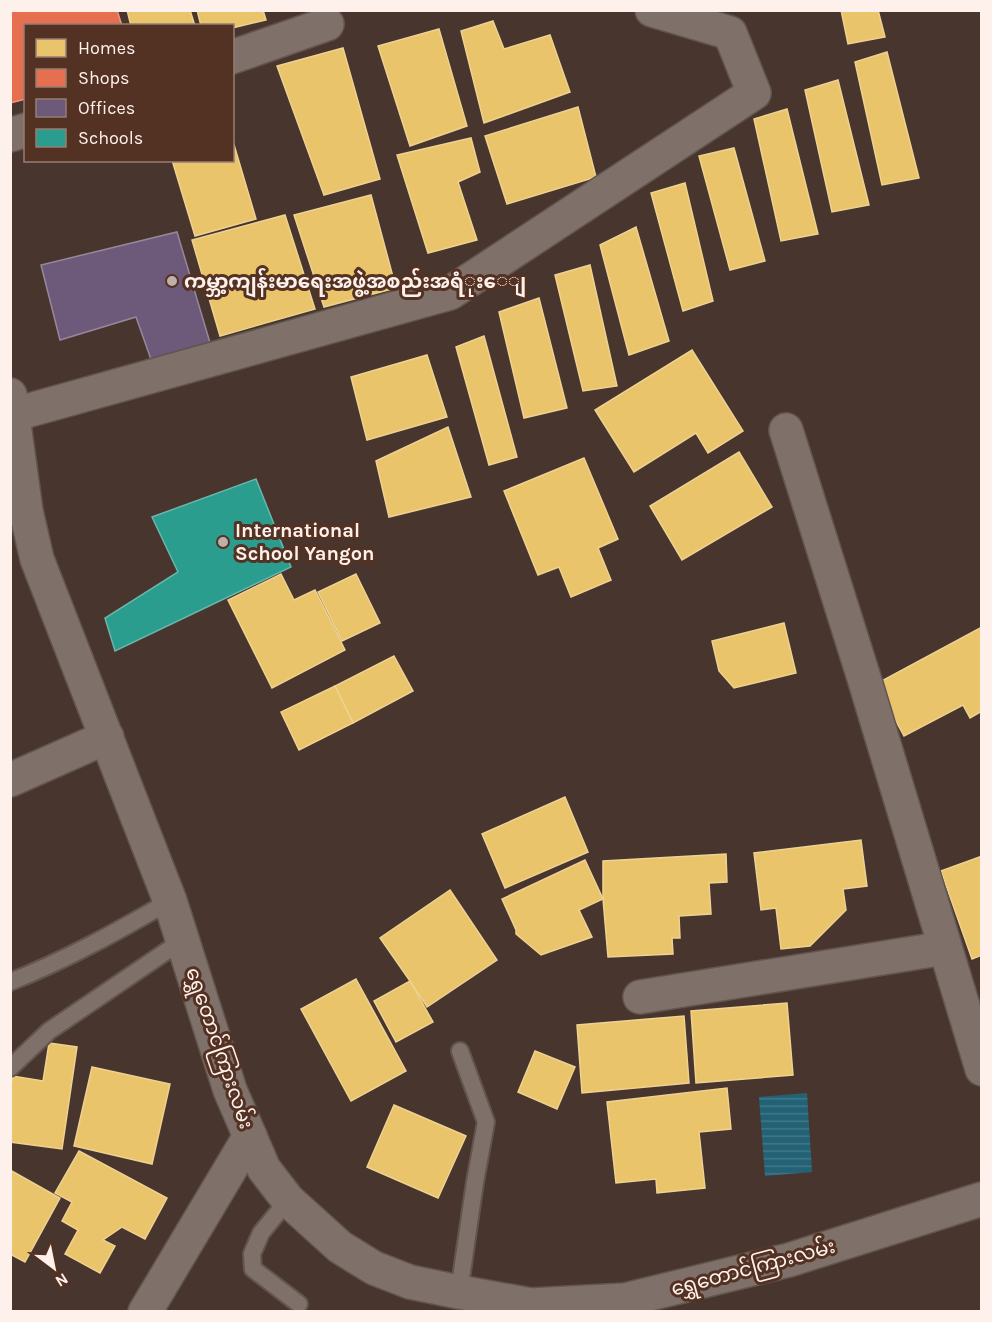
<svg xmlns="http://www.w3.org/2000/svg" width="992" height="1322" viewBox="0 0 992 1322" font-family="Karla,'Noto Sans Myanmar',sans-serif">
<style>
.water{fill:url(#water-rules)}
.homes{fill:#e9c46a;stroke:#efd291;stroke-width:1.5}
.shops{fill:#e76f51;stroke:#ee967f;stroke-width:1.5}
.offices{fill:#6d597a;stroke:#98879c;stroke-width:1.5}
.schools{fill:#2a9d8f;stroke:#6ab6ab;stroke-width:1.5}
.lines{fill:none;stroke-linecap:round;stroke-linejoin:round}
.service-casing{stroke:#62554e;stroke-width:20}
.minor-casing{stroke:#62554e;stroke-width:36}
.service{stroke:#7f716a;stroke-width:16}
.minor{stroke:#7f716a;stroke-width:33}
.poi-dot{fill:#beb0a9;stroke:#533123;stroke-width:2}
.labels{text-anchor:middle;stroke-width:6;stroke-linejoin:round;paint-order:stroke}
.poi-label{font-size:20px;font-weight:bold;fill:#fef1eb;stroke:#533123;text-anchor:start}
.street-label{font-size:20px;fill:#fef1eb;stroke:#533123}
</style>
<defs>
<pattern id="water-rules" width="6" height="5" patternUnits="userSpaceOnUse" patternTransform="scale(1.5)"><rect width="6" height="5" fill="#236175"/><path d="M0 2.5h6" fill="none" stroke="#447889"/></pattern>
</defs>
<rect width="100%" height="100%" fill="#48362e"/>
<!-- water -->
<path class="water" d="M807 1093 812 1172 765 1176 759 1097Z"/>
<!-- homes -->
<g class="homes">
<path d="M127 10H190L195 26H131Z"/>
<path d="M197 10H263L266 20 232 28V26H201Z"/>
<path d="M841 10H878L885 37 848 44Z"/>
<path d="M493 21 504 49 550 35 570 92 484 123 461 31Z"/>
<path d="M439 29 467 126 410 146 378 46Z"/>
<path d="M343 48 380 179 324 195 277 66Z"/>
<path d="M887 52 919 178 882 185 855 62Z"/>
<path d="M838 80 869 205 832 212 805 90Z"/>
<path d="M578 107 596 177 507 204 485 136Z"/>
<path d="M787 109 818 234 781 241 754 119Z"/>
<path d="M232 138 256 219 195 236 172 160H232Z"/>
<path d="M471 138 480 172 458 182 477 240 428 253 397 155Z"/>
<path d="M734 148 765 261 730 270 699 156Z"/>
<path d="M685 183 713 301 683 311 651 193Z"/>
<path d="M371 195 396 288 324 307 294 215Z"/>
<path d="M285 215 315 309 220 336 192 240Z"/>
<path d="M636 227 669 341 629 355 600 245Z"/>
<path d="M590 265 617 386 583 391 555 275Z"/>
<path d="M539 298 567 408 524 418 499 312Z"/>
<path d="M484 336 517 457 489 465 456 347Z"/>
<path d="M692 350 743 431 708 453 696 433 634 472 595 410Z"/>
<path d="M427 355 447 417 367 440 351 377Z"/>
<path d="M448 427 471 497 389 517 376 461Z"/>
<path d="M739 452 772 507 682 560 650 506Z"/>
<path d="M584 458 618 539 598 548 611 580 571 597 559 567 538 575 504 491Z"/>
<path d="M281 574 294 600 315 590 345 650 272 688 228 600Z"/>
<path d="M356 574 380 623 342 641 318 592Z"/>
<path d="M784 623 796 673 734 688 719 671 712 641Z"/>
<path d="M982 627V711L970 718 963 705 904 736 876 684Z"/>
<path d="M394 656 413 691 353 723 335 686Z"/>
<path d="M335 686 353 723 299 750 281 712Z"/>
<path d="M565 797 588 852 505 888 482 834Z"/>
<path d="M861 840 867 886 843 889 846 910 810 946 781 949 776 908 761 910 754 853Z"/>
<path d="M726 854 727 882 709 883 711 914 679 916 680 938H672L673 954 608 957 603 899V861Z"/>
<path d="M982 856V955L972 959 941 871Z"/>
<path d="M585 860 603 899 579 910 592 937 541 955 516 934V930L502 899Z"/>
<path d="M450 890 497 960 427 1007 410 981 380 938Z"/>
<path d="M356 979 406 1071 351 1101 301 1009Z"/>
<path d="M410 981 433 1022 396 1042 374 1001Z"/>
<path d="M787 1003 793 1075 696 1083 691 1011Z"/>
<path d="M684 1016 689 1083 582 1093 577 1025Z"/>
<path d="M49 1043 77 1047 62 1149 10 1142V1093L13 1076 43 1081Z"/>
<path d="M535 1051 575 1067 557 1109 518 1092Z"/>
<path d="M92 1067 170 1084 152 1164 74 1146Z"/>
<path d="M727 1088 731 1129 699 1132 705 1188 657 1193 656 1179 616 1183 607 1102Z"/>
<path d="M394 1105 466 1136 438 1198 367 1167Z"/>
<path d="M79 1151 167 1198 145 1239 122 1227 103 1240 115 1246 100 1273 65 1254 78 1230 62 1221 72 1202 55 1193Z"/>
<path d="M10 1170 60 1198 25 1262 10 1254Z"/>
</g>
<!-- shops -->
<path class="shops" d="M10 10H117L122 26H26V99L10 103Z"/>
<!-- offices -->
<path class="offices" d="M177 232 211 346 153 365 136 317 60 340 41 265Z"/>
<!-- schools -->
<path class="schools" d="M256 479 291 567 115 651 105 618 178 572 152 517Z"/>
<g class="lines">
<defs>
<g id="service">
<path d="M10 982C66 960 118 931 170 901"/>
<path d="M10 1068 49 1031 183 940"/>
<path d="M288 1200 261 1233 252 1254 253 1269 299 1304"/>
<path d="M459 1292 475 1182 486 1122 460 1051"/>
</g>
<g id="minor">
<path d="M232 57 327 24"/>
<path d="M10 135 26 130"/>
<path d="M10 395 26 511 37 559 170 901 230 1090 264 1169 288 1200 340 1247 374 1268 410 1282 459 1292 531 1305 625 1300 789 1260 982 1199"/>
<path d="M12 415 450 293 754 93 730 33 652 10"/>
<path d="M786 430 864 678 982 1069"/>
<path d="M10 780 107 737"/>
<path d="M640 997 945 948"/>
<path d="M145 1312 250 1136"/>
</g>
</defs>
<!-- service casing -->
<use href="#service" class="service-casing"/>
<!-- minor casing -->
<use href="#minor" class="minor-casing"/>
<!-- service -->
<use href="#service" class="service"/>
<!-- minor -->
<use href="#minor" class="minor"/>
</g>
<!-- markers -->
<g class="poi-dot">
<circle cx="172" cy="281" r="6"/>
<circle cx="223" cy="542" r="6"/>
</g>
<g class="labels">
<!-- poi labels -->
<g class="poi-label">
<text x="184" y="288">ကမ္ဘာ့ကျန်းမာရေးအဖွဲ့အစည်းအရံုးေျ</text>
<text x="235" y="537">International<tspan x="235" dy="23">School Yangon</tspan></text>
</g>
<!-- street labels -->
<g class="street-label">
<text transform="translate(220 1048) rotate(71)" y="7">ရွှေတောင်ကြားလမ်း</text>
<text transform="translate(753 1267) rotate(-15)" y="7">ရွှေတောင်ကြားလမ်း</text>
</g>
</g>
<!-- border -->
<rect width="992" height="1322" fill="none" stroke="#fef1eb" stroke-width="24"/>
<!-- legend -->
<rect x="24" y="24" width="210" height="138" fill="#533123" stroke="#977e73" stroke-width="1.5"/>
<rect x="36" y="39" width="30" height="18" fill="#e9c46a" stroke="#977e73" stroke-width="1.5"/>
<text x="78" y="54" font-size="18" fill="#fef1eb">Homes</text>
<rect x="36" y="69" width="30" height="18" fill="#e76f51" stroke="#977e73" stroke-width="1.5"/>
<text x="78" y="84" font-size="18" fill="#fef1eb">Shops</text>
<rect x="36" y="99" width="30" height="18" fill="#6d597a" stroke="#977e73" stroke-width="1.5"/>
<text x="78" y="114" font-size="18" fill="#fef1eb">Offices</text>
<rect x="36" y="129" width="30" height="18" fill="#2a9d8f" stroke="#977e73" stroke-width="1.5"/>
<text x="78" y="144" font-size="18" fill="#fef1eb">Schools</text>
<!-- north arrow -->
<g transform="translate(54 1268) rotate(148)" stroke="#533123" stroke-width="4.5" paint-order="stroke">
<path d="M0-4.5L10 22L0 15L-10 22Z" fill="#fef1eb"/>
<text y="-9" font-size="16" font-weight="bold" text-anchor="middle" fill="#fef1eb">N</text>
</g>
</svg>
